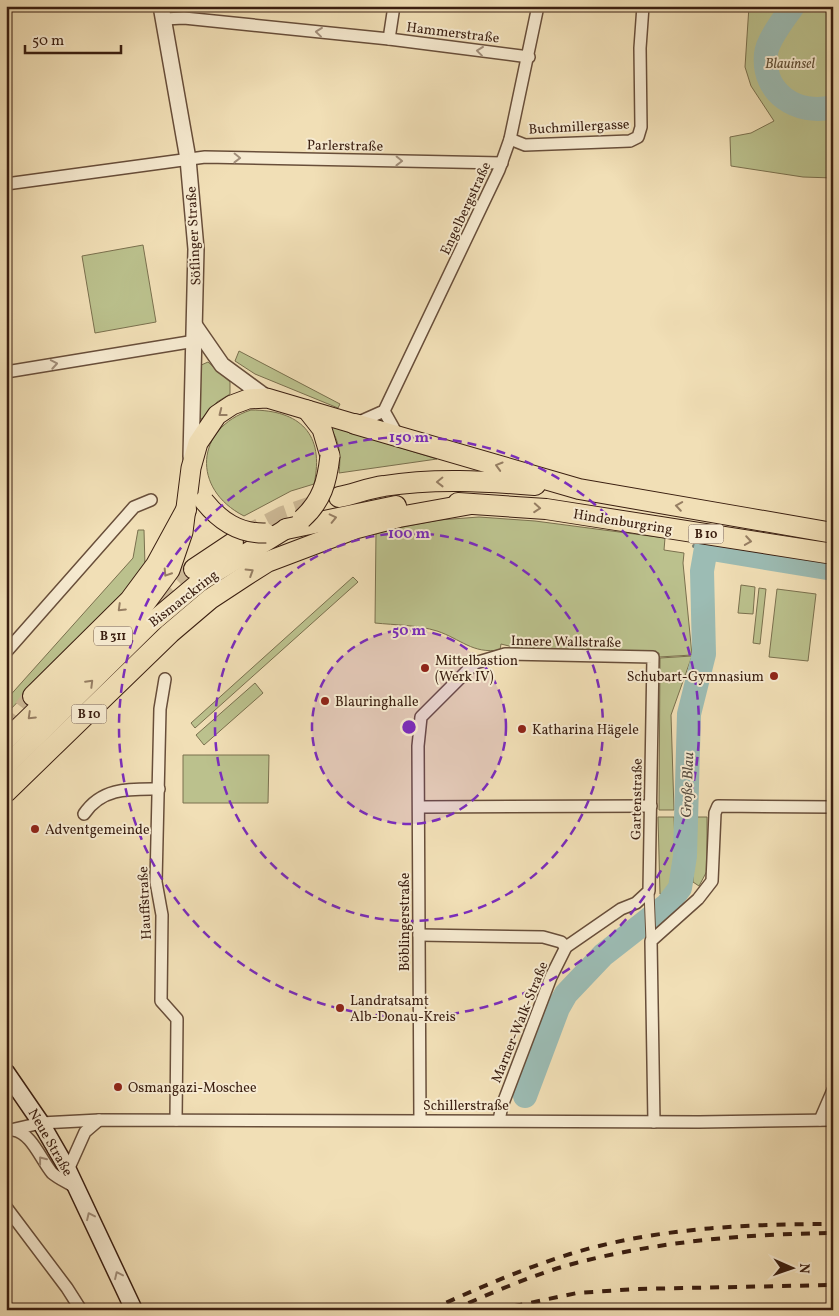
<svg xmlns="http://www.w3.org/2000/svg" width="839" height="1316" viewBox="0 0 839 1316" font-family="Vollkorn,serif">
<style>
.green{fill:#bbc18d;stroke:#7a704e}
.lines{fill:none;stroke-linecap:round;stroke-linejoin:round}
.stream{stroke:#757d72;stroke-width:4}
.river{stroke:#9cbcb4;stroke-width:24}
.trunk-tunnel{stroke:#ccb895;stroke-width:20;stroke-dasharray:20 10;stroke-linecap:butt}
.pedestrian-casing{stroke:#684e3a;stroke-width:11}
.minor-casing{stroke:#684e3a;stroke-width:14}
.tertiary-casing{stroke:#684e3a;stroke-width:18}
.secondary-casing{stroke:#3a1e10;stroke-width:19}
.primary-casing{stroke:#3a1e10;stroke-width:21}
.trunk-casing{stroke:#3a1e10;stroke-width:22}
.pedestrian{stroke:#f6ead0;stroke-width:9}
.minor{stroke:#f6ead0;stroke-width:11}
.tertiary{stroke:#f6ead0;stroke-width:15}
.secondary{stroke:#f6ead0;stroke-width:16}
.primary{stroke:#f1dfb6;stroke-width:19}
.trunk{stroke:#f1dfb6;stroke-width:20}
.rail{stroke:#3a1e10;stroke-width:4;stroke-dasharray:9 9;stroke-linecap:butt}
.primary-bridge-casing{stroke:#3a1e10;stroke-width:21;stroke-linecap:butt}
.primary-bridge{stroke:#f1dfb6;stroke-width:19}
.oneway{stroke:#a18e7a}
.oneway2{stroke:#967e63}
.ring{fill:none;stroke:#7b2cbf;stroke-width:2.5;stroke-dasharray:9 6}
.poi-dot{fill:#8f2418;stroke:#f6ead0;stroke-width:2}
.labels{text-anchor:middle;stroke-width:4;stroke-linejoin:round;paint-order:stroke}
.shield{fill:#f6ead0;stroke:#725b4a;stroke-width:1}
.shield-label{font-size:12px;font-weight:bold;fill:#3a1e10}
.street-label{font-size:14px;fill:#3a1e10;stroke:#f6ead0}
.park-label{font-size:14px;font-style:italic;fill:#614f36;stroke:#f6ead0}
.poi-label{font-size:14px;fill:#3a1e10;stroke:#f6ead0;text-anchor:start}
.water-label{font-size:15px;font-style:italic;fill:#574d41;stroke:#f6ead0}
.centre{fill:#7b2cbf;stroke:#f6ead0;stroke-width:2.5}
.ring-label{font-size:15px;text-anchor:middle;font-weight:bold;fill:#7b2cbf;stroke:#f6ead0;stroke-width:4;stroke-linejoin:round;paint-order:stroke}
</style>
<rect width="100%" height="100%" fill="#f1dfb6"/>
<filter id="stains"><feTurbulence type="fractalNoise" baseFrequency=".004" numOctaves="4"/><feColorMatrix values="0 0 0 0 .2 0 0 0 0 .09 0 0 0 0 .02 0 0 0 .5 -.17"/></filter>
<radialGradient id="worn" r=".72"><stop offset=".6" stop-color="#630" stop-opacity="0"/><stop offset="1" stop-color="#630" stop-opacity=".3"/></radialGradient>
<!-- green -->
<g class="green">
<path d="M749 6H833V178L803 177 731 166 730 137 751 133 774 121 751 86 745 67Z"/>
<path d="M143 245 156 322 95 333 82 256Z"/>
<path d="M239 351 340 404 338 408 255 374 235 361Z"/>
<path d="M208 362 230 382V394L217 402 202 419 199 418V366Z"/>
<path d="M251 410C300 410 325 434 314 484L291 491 244 516C191 489 195 428 251 410Z"/>
<path d="M329 426 437 459 339 473C341 455 340 441 329 426Z"/>
<path d="M479 517 535 521 665 538 664 550 684 553 683 563 692 655 659 657V653L529 651 501 644 500 650C472 654 461 639 437 631 418 625 395 625 375 623L376 532 439 520Z"/>
<path d="M138 530H144L145 566 120 596 6 714V700L133 558Z"/>
<path d="M353 577 358 582 195 728 191 723Z"/>
<path d="M741 585 755 587 753 614 738 613Z"/>
<path d="M759 588 766 589 760 644 753 643Z"/>
<path d="M777 589 816 594 808 661 769 657Z"/>
<path d="M692 656 671 715 674 810H659L660 658Z"/>
<path d="M255 683 263 693 204 745 196 735Z"/>
<path d="M183 755H269L268 803H183Z"/>
<path d="M658 817H674C675 843 677 869 668 893L660 894Z"/>
<path d="M694 817H707V871L699 886 693 882Z"/>
</g>
<g class="lines">
<!-- stream -->
<path class="stream" d="M694 546 706 548"/>
<!-- river -->
<g class="river">
<path d="M793 6C785 18 767 40 766 54 762 93 797 116 833 107"/>
<path d="M525 1096 558 1008 566 994 603 955 667 905 680 888 685 856 689 714 704 654 702 571 706 548 833 569"/>
</g>
<!-- trunk-tunnel -->
<g class="trunk-tunnel">
<path d="M242 537 283 516 321 503"/>
<path d="M136 624 194 569"/>
<path d="M6 733 33 696"/>
</g>
<defs>
<path id="pedestrian" d="M649 891 651 941"/>
<g id="minor">
<path d="M164 19 184 18 389 39 529 57"/>
<path d="M389 39 394 6"/>
<path d="M510 139 525 145 630 141 638 137 641 127 640 48 643 6"/>
<path d="M6 184 205 157 502 163"/>
<path d="M6 372 195 341"/>
<path d="M384 411 398 436"/>
<path d="M357 423 384 411 499 170 510 139 538 6"/>
<path d="M6 652 134 507 151 500"/>
<path d="M165 679 160 709 156 882 162 915 161 1001 177 1019 176 1120"/>
<path d="M419 807 651 806"/>
<path d="M84 814C102 787 130 789 159 789"/>
<path d="M419 935 543 937 561 942 566 947"/>
<path d="M420 1120 418 746 421 717 475 663 505 654 653 657 649 891 636 903 621 909 566 947 551 977 502 1106 499 1120"/>
<path d="M820 1120 833 1090"/>
<path d="M654 1122 651 941 698 899 712 881 715 813 718 806 833 807"/>
<path d="M13 1130C31 1132 41 1160 52 1173 59 1179 69 1183 76 1188"/>
<path d="M6 1131 41 1123 99 1120 699 1122 833 1120"/>
<path d="M68 1170 85 1132 99 1120"/>
<path d="M6 1207 67 1288 81 1310"/>
</g>
<g id="tertiary">
<path d="M161 6 188 159 196 249 191 457"/>
<path d="M195 326 222 365 267 398"/>
</g>
<path id="secondary" d="M6 1072 41 1123 68 1170 134 1310"/>
<g id="primary">
<path d="M307 410 322 429 330 456"/>
<path d="M6 740 142 608 170 570 183 532 191 468 198 443 217 415 232 405 248 399 267 398 355 424"/>
<path d="M6 766 151 623 201 581 286 529"/>
</g>
<g id="trunk">
<path d="M355 424 579 489 833 533"/>
<path d="M339 497C354 494 369 488 384 486 434 478 485 481 535 485"/>
<path d="M458 503 546 509 833 554"/>
<path d="M286 529 396 506"/>
<path d="M194 569 233 543"/>
<path d="M33 696 130 600 156 565 186 510"/>
<path d="M6 792 170 633 210 599 245 576 267 562 357 528 399 517 471 504"/>
</g>
</defs>
<!-- pedestrian casing -->
<use href="#pedestrian" class="pedestrian-casing"/>
<!-- minor casing -->
<use href="#minor" class="minor-casing"/>
<!-- tertiary casing -->
<use href="#tertiary" class="tertiary-casing"/>
<!-- secondary casing -->
<use href="#secondary" class="secondary-casing"/>
<!-- primary casing -->
<use href="#primary" class="primary-casing"/>
<!-- trunk casing -->
<use href="#trunk" class="trunk-casing"/>
<!-- pedestrian -->
<use href="#pedestrian" class="pedestrian"/>
<!-- minor -->
<use href="#minor" class="minor"/>
<!-- tertiary -->
<use href="#tertiary" class="tertiary"/>
<!-- secondary -->
<use href="#secondary" class="secondary"/>
<!-- primary -->
<use href="#primary" class="primary"/>
<!-- trunk -->
<use href="#trunk" class="trunk"/>
<!-- rail -->
<g class="rail">
<path d="M430 1310C476 1289 522 1269 570 1254 654 1228 746 1224 833 1224"/>
<path d="M452 1310C492 1293 534 1274 576 1263 660 1241 747 1234 833 1233"/>
<path d="M496 1310 577 1293 636 1289 833 1285"/>
</g>
<defs>
<g id="primary-bridge">
<path d="M204 501C220 521 239 534 266 533"/>
<path d="M302 519C322 501 327 482 330 456"/>
</g>
</defs>
<!-- primary-bridge casing -->
<use href="#primary-bridge" class="primary-bridge-casing"/>
<!-- primary-bridge -->
<use href="#primary-bridge" class="primary-bridge"/>
</g>
<!-- one-way arrows -->
<defs><path id="oneway-chevron" d="M-2-3.5L2.5 0L-2 3.5" fill="none" stroke-width="1.6" stroke-linecap="round" stroke-linejoin="round" transform="scale(1.25)"/></defs>
<g class="oneway">
<use href="#oneway-chevron" transform="translate(319 32) rotate(-174)"/>
<use href="#oneway-chevron" transform="translate(480 51) rotate(-173)"/>
<use href="#oneway-chevron" transform="translate(237 158) rotate(1)"/>
<use href="#oneway-chevron" transform="translate(399 161) rotate(1)"/>
<use href="#oneway-chevron" transform="translate(54 364) rotate(-10)"/>
<use href="#oneway-chevron" transform="translate(42 1160) rotate(-128)"/>
<use href="#oneway-chevron" transform="translate(90 1216) rotate(-115)"/>
<use href="#oneway-chevron" transform="translate(118 1275) rotate(-115)"/>
</g>
<g class="oneway2">
<use href="#oneway-chevron" transform="translate(222 413) rotate(142)"/>
<use href="#oneway-chevron" transform="translate(499 466) rotate(-164)"/>
<use href="#oneway-chevron" transform="translate(440 482) rotate(179)"/>
<use href="#oneway-chevron" transform="translate(679 506) rotate(-171)"/>
<use href="#oneway-chevron" transform="translate(537 508) rotate(4)"/>
<use href="#oneway-chevron" transform="translate(333 518) rotate(-13)"/>
<use href="#oneway-chevron" transform="translate(748 541) rotate(9)"/>
<use href="#oneway-chevron" transform="translate(250 572) rotate(-32)"/>
<use href="#oneway-chevron" transform="translate(167 573) rotate(123)"/>
<use href="#oneway-chevron" transform="translate(121 608) rotate(136)"/>
<use href="#oneway-chevron" transform="translate(90 683) rotate(-45)"/>
<use href="#oneway-chevron" transform="translate(31 716) rotate(136)"/>
</g>
<!-- distance rings -->
<circle cx="409" cy="727" r="97" fill="#7b2cbf" fill-opacity=".12"/>
<g class="ring">
<circle cx="409" cy="727" r="97"/>
<circle cx="409" cy="727" r="194"/>
<circle cx="409" cy="727" r="290"/>
</g>
<!-- markers -->
<g class="poi-dot">
<circle cx="425" cy="668" r="5"/>
<circle cx="774" cy="676" r="5"/>
<circle cx="325" cy="701" r="5"/>
<circle cx="522" cy="729" r="5"/>
<circle cx="35" cy="829" r="5"/>
<circle cx="340" cy="1008" r="5"/>
<circle cx="118" cy="1087" r="5"/>
</g>
<g class="labels">
<!-- shield labels -->
<g class="shield">
<rect x="688.5" y="524.5" width="35" height="19" rx="4"/>
<rect x="94" y="626.5" width="38" height="19" rx="4"/>
<rect x="71.5" y="704.5" width="35" height="19" rx="4"/>
</g>
<g class="shield-label">
<text x="706" y="538">B 10</text>
<text x="113" y="640">B 311</text>
<text x="89" y="718">B 10</text>
</g>
<!-- street labels -->
<g class="street-label">
<text transform="translate(453 32) rotate(7)" y="5">Hammerstraße</text>
<text transform="translate(579 126) rotate(-3)" y="5">Buchmillergasse</text>
<text transform="translate(345 145) rotate(1)" y="5">Parlerstraße</text>
<text transform="translate(465 208) rotate(-65)" y="5">Engelbergstraße</text>
<text transform="translate(193 236) rotate(-93)" y="5">Söflinger Straße</text>
<text transform="translate(623 521) rotate(9)" y="5">Hindenburgring</text>
<text transform="translate(183 598) rotate(-38)" y="5">Bismarckring</text>
<text transform="translate(566 641) rotate(1)" y="5">Innere Wallstraße</text>
<text transform="translate(636 799) rotate(-89)" y="5">Gartenstraße</text>
<text transform="translate(144 903) rotate(-93)" y="5">Hauffstraße</text>
<text transform="translate(404 922) rotate(-90)" y="5">Böblingerstraße</text>
<text transform="translate(519 1022) rotate(-68)" y="5">Marner-Walk-Straße</text>
<text x="466" y="1110">Schillerstraße</text>
<text transform="translate(51 1142) rotate(60)" y="5">Neue Straße</text>
</g>
<!-- park labels -->
<g class="park-label">
<text x="790" y="68">Blauinsel</text>
</g>
<!-- poi labels -->
<g class="poi-label">
<text x="435" y="665">Mittelbastion<tspan x="435" dy="16">(Werk IV)</tspan></text>
<text x="764" y="681" text-anchor="end">Schubart-Gymnasium</text>
<text x="335" y="706">Blauringhalle</text>
<text x="532" y="734">Katharina Hägele</text>
<text x="45" y="834">Adventgemeinde</text>
<text x="350" y="1005">Landratsamt<tspan x="350" dy="16">Alb-Donau-Kreis</tspan></text>
<text x="128" y="1092">Osmangazi-Moschee</text>
</g>
<!-- water labels -->
<g class="water-label">
<text transform="translate(687 785) rotate(-88)" y="5">Große Blau</text>
</g>
</g>
<circle cx="409" cy="727" r="8" class="centre"/>
<g class="ring-label">
<text x="409" y="442">150 m</text>
<text x="409" y="538">100 m</text>
<text x="409" y="635">50 m</text>
</g>
<!-- margin -->
<rect width="839" height="1316" fill="none" stroke="#f1dfb6" stroke-width="25"/>
<rect x="8" y="8" width="824" height="1301" fill="none" stroke="#3a1e10" stroke-width="2.5"/>
<rect x="12" y="12" width="814" height="1291" fill="none" stroke="#3a1e10"/>
<!-- north arrow -->
<g transform="translate(792 1268) rotate(92)" stroke="#f6ead0" stroke-width="4" paint-order="stroke">
<path d="M0-4L9 19L0 12L-9 19Z" fill="#3a1e10"/>
<text y="-8" font-size="14" font-weight="bold" text-anchor="middle" fill="#3a1e10">N</text>
</g>
<!-- scale -->
<path d="M25 45v8h96v-8" fill="none" stroke="#3a1e10" stroke-width="2.5"/>
<text x="32" y="45" font-size="15" fill="#3a1e10" stroke="#f6ead0" stroke-width="4" paint-order="stroke">50 m</text>
<rect width="100%" height="100%" filter="url(#stains)"/>
<rect width="100%" height="100%" fill="url(#worn)"/>
</svg>
